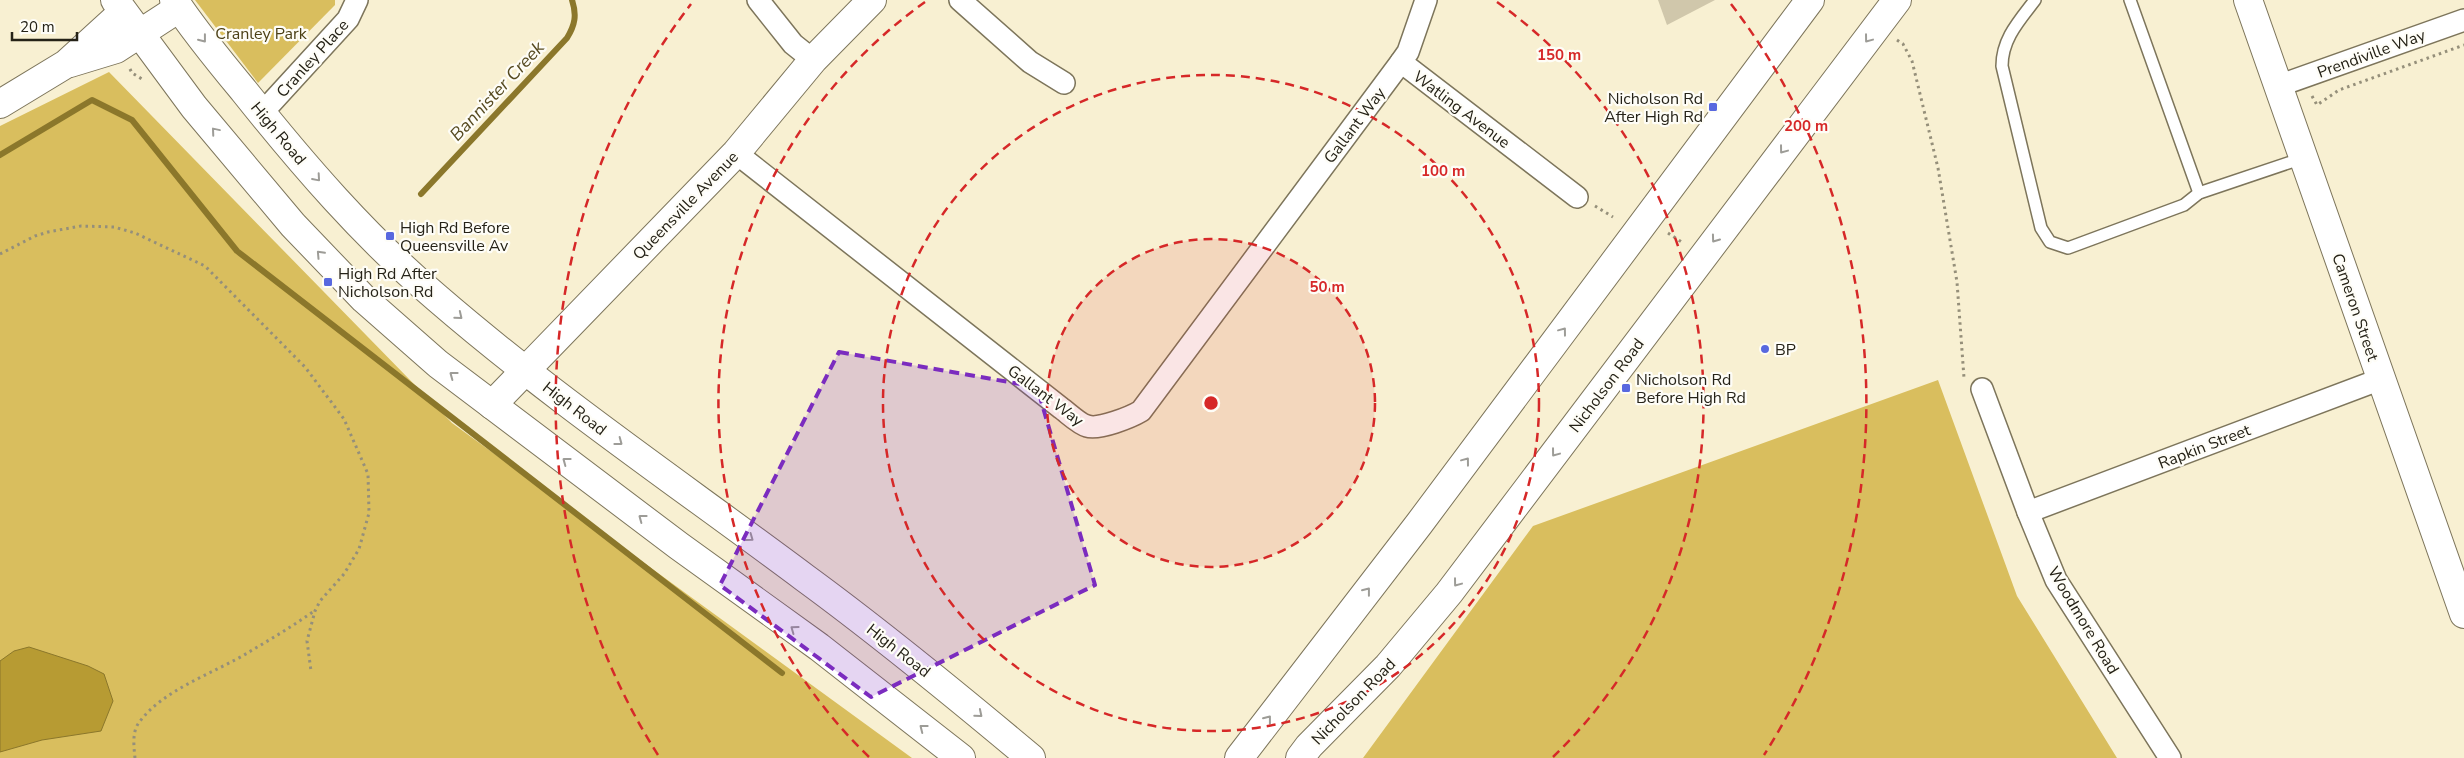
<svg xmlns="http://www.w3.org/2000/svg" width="2464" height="758" viewBox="0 0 2464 758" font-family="'Nunito Sans',sans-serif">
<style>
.green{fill:#d9be5e}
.water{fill:#b79b33;stroke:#8b772b}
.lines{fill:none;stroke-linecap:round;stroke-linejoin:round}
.stream{stroke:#8b772b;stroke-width:6}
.building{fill:#d0c7ab}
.lane-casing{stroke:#7d755b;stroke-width:14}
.street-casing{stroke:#7d755b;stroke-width:24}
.secondary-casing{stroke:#7d755b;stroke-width:30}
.primary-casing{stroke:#7d755b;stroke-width:30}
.path{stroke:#958f7a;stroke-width:3;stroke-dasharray:2.5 4;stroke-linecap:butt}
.lane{stroke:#fff;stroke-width:11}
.street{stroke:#fff;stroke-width:21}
.secondary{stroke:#fff;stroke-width:28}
.primary{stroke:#fff;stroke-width:28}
.oneway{stroke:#9d9c97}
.marked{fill:#7b2cbf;fill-opacity:0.2;stroke:#7b2cbf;stroke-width:4;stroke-dasharray:10 6;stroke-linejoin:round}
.ring{fill:none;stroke:#d62828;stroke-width:2.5;stroke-dasharray:9 6}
.poi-dot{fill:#5868df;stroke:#fefdf7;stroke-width:2}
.labels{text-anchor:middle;stroke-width:4.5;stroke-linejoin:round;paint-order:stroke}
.park-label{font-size:16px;fill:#4c4016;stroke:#fefdf7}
.street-label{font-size:16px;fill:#252217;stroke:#fefdf7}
.poi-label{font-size:16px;fill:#252217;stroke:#fefdf7;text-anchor:start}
.water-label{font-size:18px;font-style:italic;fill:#564a20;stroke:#fefdf7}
.centre{fill:#d62828;stroke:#fefdf7;stroke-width:2.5}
.ring-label{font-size:15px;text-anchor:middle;font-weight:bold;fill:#d62828;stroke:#fefdf7;stroke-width:4.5;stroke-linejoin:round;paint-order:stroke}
</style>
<rect width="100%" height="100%" fill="#f8f0d2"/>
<!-- green -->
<g class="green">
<path d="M195 0H335V5L258 83Z"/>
<path d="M109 72 452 423 912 758H0V126Z"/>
<path d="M1938 380 2017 596 2117 758H1363L1533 526Z"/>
</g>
<!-- water -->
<path class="water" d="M29 647 88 666 104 674 113 701 101 731 42 740 0 752V661L14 651Z"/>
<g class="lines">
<!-- stream -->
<g class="stream">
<path d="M0 155 92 100 132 120 237 251 782 673"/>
<path d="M421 194 567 38C575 25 577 15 572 0"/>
</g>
</g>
<!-- building -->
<path class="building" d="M1658 0H1715L1667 25Z"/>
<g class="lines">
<defs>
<g id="lane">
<path d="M2035 0C2019 21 2002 39 2002 66L2041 228 2050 242 2068 248 2184 205 2199 193 2303 158"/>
<path d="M2130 0 2199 193"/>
</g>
<g id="street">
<path d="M758 0 793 44 813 60"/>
<path d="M960 0 1030 62 1064 83"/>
<path d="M1426 0 1408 52 1401 62 1577 197"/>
<path d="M2278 86 2464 20"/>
<path d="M262 113 348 19 357 0"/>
<path d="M736 153 1061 408C1068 413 1079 424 1087 426 1099 430 1131 417 1141 411L1401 62"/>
<path d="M1982 389 2028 512 2056 580 2170 758"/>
<path d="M2028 512 2381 379"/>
</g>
<g id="secondary">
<path d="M2248 0 2464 614"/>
<path d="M70 63 116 49 179 8"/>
<path d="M0 104 66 64 123 12"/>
<path d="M492 405 736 153 813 60 872 0"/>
</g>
<g id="primary">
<path d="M115 0 194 107 293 225 364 299 438 364 679 546 819 647 961 758"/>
<path d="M174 0C195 32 220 62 244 91 303 165 365 237 437 298 554 399 682 486 805 578 883 635 957 696 1031 758"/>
<path d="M1239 758 1419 524 1810 0"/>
<path d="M1300 758 1309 746 1388 666 1449 593 1897 0"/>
</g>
</defs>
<!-- lane casing -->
<use href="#lane" class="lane-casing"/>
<!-- street casing -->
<use href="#street" class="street-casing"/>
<!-- secondary casing -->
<use href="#secondary" class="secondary-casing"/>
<!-- primary casing -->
<use href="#primary" class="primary-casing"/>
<!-- path -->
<g class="path">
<path d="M1897 40 1903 44 1912 61 1938 168 1957 282 1964 378"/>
<path d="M130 69 132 73 142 79"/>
<path d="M2312 96 2317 105 2339 90 2464 45"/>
<path d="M1595 206 1613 217"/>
<path d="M1668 233 1683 243"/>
<path d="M0 254 35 236 48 232 81 226 114 227 135 233 205 266 305 367 344 419 368 474 369 513 359 549 344 574 320 601 315 611 307 641 311 671"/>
<path d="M135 758C134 748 132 733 138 724 161 690 215 673 249 652 271 639 293 626 314 611"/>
</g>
<!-- lane -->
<use href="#lane" class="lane"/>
<!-- street -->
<use href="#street" class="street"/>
<!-- secondary -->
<use href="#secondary" class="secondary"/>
<!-- primary -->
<use href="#primary" class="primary"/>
</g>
<!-- one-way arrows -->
<defs><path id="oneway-chevron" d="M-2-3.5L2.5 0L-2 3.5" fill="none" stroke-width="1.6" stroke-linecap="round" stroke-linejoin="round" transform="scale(1.25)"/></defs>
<g class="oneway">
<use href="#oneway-chevron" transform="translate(203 39) rotate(52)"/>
<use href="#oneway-chevron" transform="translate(1868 39) rotate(127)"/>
<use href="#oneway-chevron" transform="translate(215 131) rotate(-130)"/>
<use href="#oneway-chevron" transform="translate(1783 150) rotate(127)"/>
<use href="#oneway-chevron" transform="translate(317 178) rotate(49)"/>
<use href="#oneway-chevron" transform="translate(1715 239) rotate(126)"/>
<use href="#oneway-chevron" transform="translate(320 254) rotate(-133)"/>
<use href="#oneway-chevron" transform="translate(459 316) rotate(39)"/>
<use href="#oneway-chevron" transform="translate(1563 331) rotate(-53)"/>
<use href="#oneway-chevron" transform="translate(453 375) rotate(-143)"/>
<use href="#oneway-chevron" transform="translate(619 442) rotate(37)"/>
<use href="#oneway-chevron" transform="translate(1555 453) rotate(127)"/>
<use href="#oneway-chevron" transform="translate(566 461) rotate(-143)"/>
<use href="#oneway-chevron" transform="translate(1466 461) rotate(-53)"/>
<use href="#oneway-chevron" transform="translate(642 518) rotate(-143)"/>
<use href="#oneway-chevron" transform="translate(750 538) rotate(36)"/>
<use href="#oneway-chevron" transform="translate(1457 583) rotate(127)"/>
<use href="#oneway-chevron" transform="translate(1367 591) rotate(-52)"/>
<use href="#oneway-chevron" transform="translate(794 629) rotate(-144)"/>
<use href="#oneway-chevron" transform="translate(979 714) rotate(40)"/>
<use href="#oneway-chevron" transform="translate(1268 719) rotate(-52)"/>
<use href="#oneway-chevron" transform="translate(923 728) rotate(-142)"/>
</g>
<!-- marked area -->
<path class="marked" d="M839 352 1037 387 1095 585 871 697 720 585Z"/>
<!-- distance rings -->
<circle cx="1211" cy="403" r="164" fill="#d62828" fill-opacity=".12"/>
<g class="ring">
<circle cx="1211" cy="403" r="164"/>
<circle cx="1211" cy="403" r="328"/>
<path d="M869 757A492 492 0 0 1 925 2M1497 2A492 492 0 0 1 1553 757"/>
<path d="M658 755A656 656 0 0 1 691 4M1731 4A656 656 0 0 1 1764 755"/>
</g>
<!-- markers -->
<g class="poi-dot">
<rect x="1708" y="102" width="10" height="10" rx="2.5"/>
<rect x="385" y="231" width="10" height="10" rx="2.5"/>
<rect x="323" y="277" width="10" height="10" rx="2.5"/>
<circle cx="1765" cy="349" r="5"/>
<rect x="1621" y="383" width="10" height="10" rx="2.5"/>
</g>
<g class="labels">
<!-- park labels -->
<g class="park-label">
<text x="261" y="39">Cranley Park</text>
</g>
<!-- street labels -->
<g class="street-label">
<text transform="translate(2371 53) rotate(-20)" y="6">Prendiville Way</text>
<text transform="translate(312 58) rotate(-48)" y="6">Cranley Place</text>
<text transform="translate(1462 109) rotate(37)" y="6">Watling Avenue</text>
<text transform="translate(1354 125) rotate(-53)" y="6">Gallant Way</text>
<text transform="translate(279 133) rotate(50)" y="6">High Road</text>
<text transform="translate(685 205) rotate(-46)" y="6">Queensville Avenue</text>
<text transform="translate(2356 307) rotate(71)" y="6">Cameron Street</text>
<text transform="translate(1606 385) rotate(-53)" y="6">Nicholson Road</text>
<text transform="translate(1046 395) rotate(37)" y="6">Gallant Way</text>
<text transform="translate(575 408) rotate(38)" y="6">High Road</text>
<text transform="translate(2204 446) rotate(-21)" y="6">Rapkin Street</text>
<text transform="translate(2084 620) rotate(59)" y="6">Woodmore Road</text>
<text transform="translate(899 650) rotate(38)" y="6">High Road</text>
<text transform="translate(1353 701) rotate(-46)" y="6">Nicholson Road</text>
</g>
<!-- poi labels -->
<g class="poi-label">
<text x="1703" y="104" text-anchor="end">Nicholson Rd<tspan x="1703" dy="18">After High Rd</tspan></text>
<text x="400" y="233">High Rd Before<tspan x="400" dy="18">Queensville Av</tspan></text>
<text x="338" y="279">High Rd After<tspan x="338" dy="18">Nicholson Rd</tspan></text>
<text x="1775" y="355">BP</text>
<text x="1636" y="385">Nicholson Rd<tspan x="1636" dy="18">Before High Rd</tspan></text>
</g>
<!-- water labels -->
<g class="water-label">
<text transform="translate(497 91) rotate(-47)" y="6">Bannister Creek</text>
</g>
</g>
<circle cx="1211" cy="403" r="8" class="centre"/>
<g class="ring-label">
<text x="1559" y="60">150 m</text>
<text x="1806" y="131">200 m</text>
<text x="1443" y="176">100 m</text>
<text x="1327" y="292">50 m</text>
</g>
<!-- scale -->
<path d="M12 32v8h65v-8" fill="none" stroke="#252217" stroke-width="2.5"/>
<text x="20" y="32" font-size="15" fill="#252217" stroke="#fefdf7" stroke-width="4" paint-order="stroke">20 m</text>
</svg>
